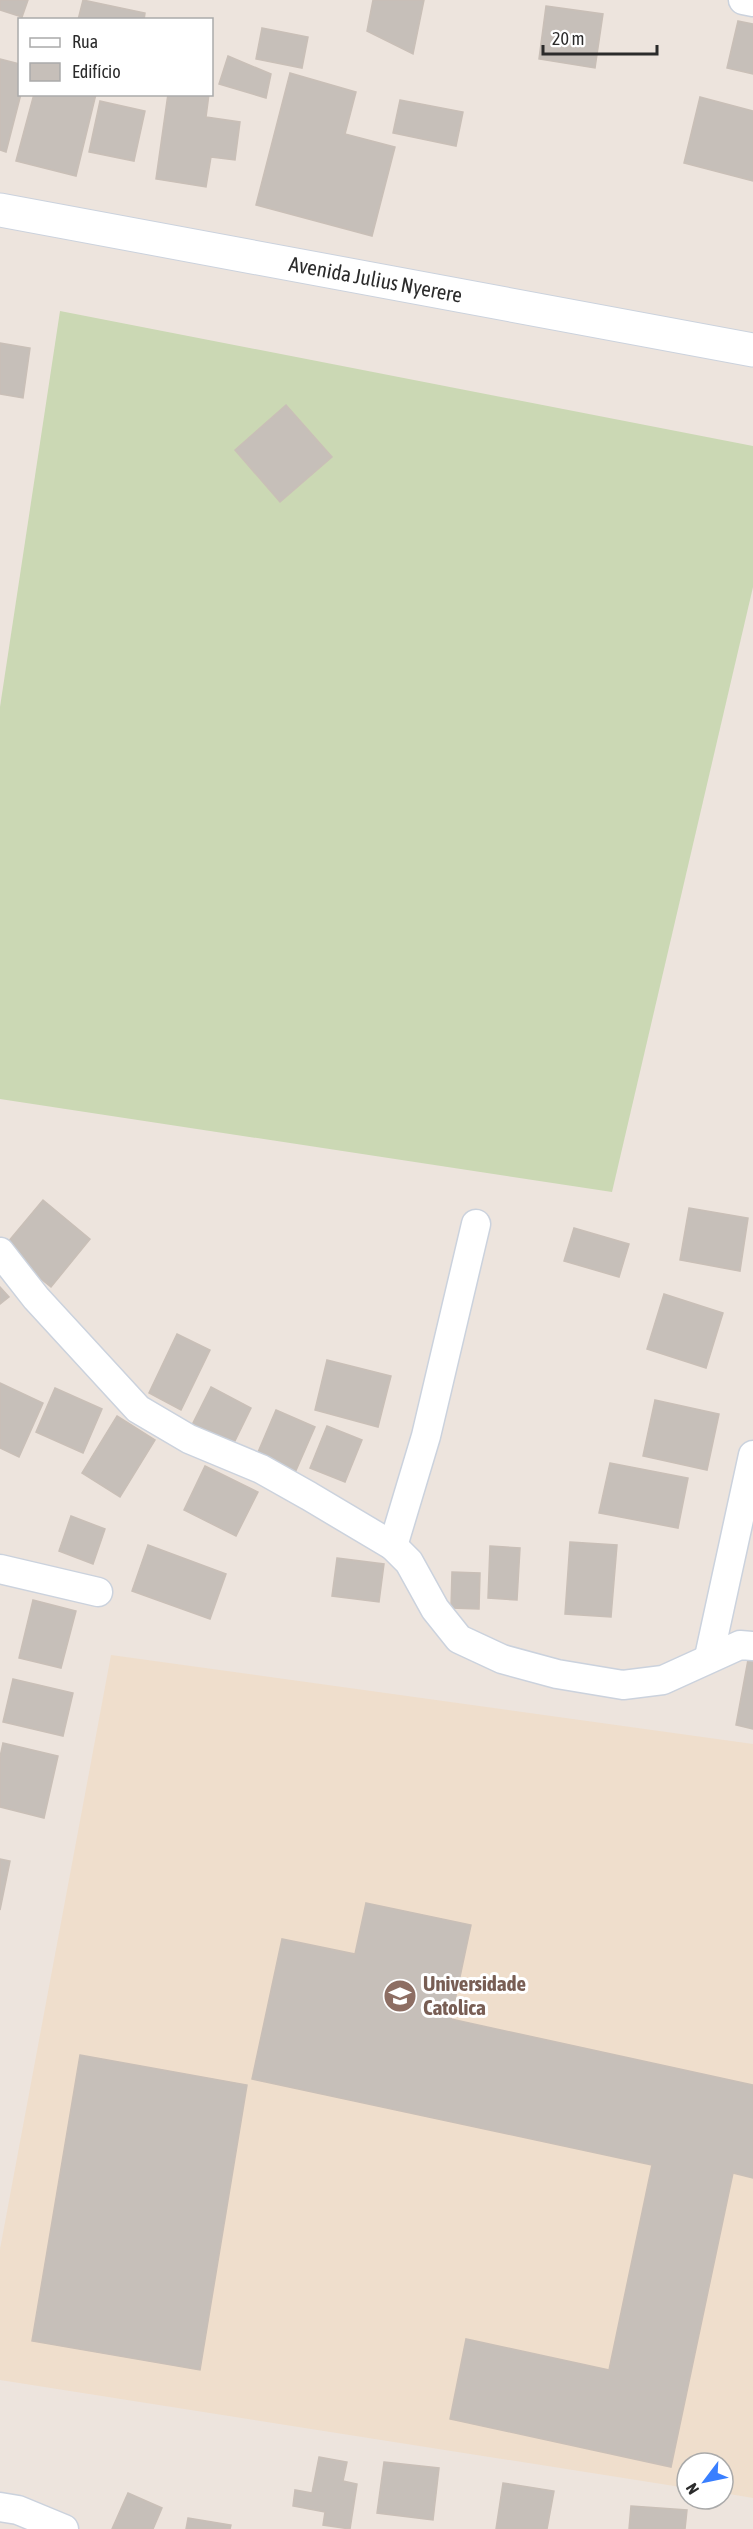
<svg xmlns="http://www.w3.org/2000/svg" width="753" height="2529" viewBox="0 0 753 2529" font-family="'Asap Condensed',sans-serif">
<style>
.education{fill:#efdecc}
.cemetery{fill:#cbd8b4}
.building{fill:#c6bfb9;stroke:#c9bfb7;stroke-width:1.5}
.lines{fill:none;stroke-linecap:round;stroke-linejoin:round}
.street-casing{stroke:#cbd2dd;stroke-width:31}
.secondary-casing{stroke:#cbd2dd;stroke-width:35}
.street{stroke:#fff;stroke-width:28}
.secondary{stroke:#fff;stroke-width:33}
.labels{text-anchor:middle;stroke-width:6;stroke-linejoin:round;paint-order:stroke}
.street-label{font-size:21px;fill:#2b2b2b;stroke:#fff}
.education-label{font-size:21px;font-weight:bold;fill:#785e54;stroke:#fff;text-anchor:start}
</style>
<rect width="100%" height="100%" fill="#ede4dd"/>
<!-- education -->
<path class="education" d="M111 1655 753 1744V2498L723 2493V2463H687V2488L0 2380V2249Z"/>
<!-- cemetery -->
<path class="cemetery" d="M60 311 753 446V587L612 1192 0 1099V707Z"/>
<!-- building -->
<g class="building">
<path d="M0 0H28L22 17 0 10Z"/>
<path d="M83 0 145 13 144 20H78Z"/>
<path d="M373 0H424L413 54 367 31Z"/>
<path d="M546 6 603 14 595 68 539 59Z"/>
<path d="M738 21 753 24V74L727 68Z"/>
<path d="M262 28 308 37 302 68 256 59Z"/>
<path d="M228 56 271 74 266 98 219 84Z"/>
<path d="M0 59 20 64 21 94 6 152 0 150Z"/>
<path d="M290 73 356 92 345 134 395 147 372 236 256 205Z"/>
<path d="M34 94H96L76 176 16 161Z"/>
<path d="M168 94H209L206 117 240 122 235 160 211 157 206 187 156 179Z"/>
<path d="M700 97 753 111V181L684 163Z"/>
<path d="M400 100 463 112 456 146 393 133Z"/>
<path d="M100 101 145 111 134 161 89 152Z"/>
<path d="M0 343 30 348 23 398 0 394Z"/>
<path d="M286 405 332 457 280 502 235 450Z"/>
<path d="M43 1200 90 1239 51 1287 3 1248Z"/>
<path d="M689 1208 748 1218 740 1271 680 1260Z"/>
<path d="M574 1228 629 1244 619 1277 564 1261Z"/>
<path d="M0 1287 9 1297 0 1304Z"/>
<path d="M664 1294 723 1313 706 1368 647 1349Z"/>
<path d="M177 1334 210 1350 181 1410 149 1393Z"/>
<path d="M327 1360 391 1376 378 1427 315 1410Z"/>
<path d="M0 1383 43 1403 19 1457 0 1448Z"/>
<path d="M211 1387 251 1408 231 1449 191 1427Z"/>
<path d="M55 1388 102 1409 83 1453 36 1432Z"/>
<path d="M655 1400 719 1414 707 1470 643 1456Z"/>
<path d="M276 1410 315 1427 294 1475 256 1457Z"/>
<path d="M117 1416 155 1440 120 1497 82 1473Z"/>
<path d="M327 1426 362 1440 345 1482 310 1468Z"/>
<path d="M610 1463 688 1478 678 1528 599 1513Z"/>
<path d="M205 1466 258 1492 236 1536 184 1510Z"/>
<path d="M71 1516 105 1529 93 1564 59 1551Z"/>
<path d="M570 1542 617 1545 611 1617 565 1614Z"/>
<path d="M148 1545 226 1574 210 1619 132 1591Z"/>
<path d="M490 1546 520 1548 517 1600 488 1598Z"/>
<path d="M337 1558 384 1564 379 1602 332 1596Z"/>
<path d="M452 1572 480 1573 479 1609 451 1608Z"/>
<path d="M33 1600 76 1611 61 1668 19 1658Z"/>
<path d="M748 1660 753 1661V1729L736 1725Z"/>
<path d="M13 1679 73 1693 63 1736 3 1722Z"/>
<path d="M3 1743 58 1756 44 1818 0 1807V1757Z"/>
<path d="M0 1859 10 1861 0 1910Z"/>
<path d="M366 1903 471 1925 451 2019 753 2085V2178L733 2173 671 2467 450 2419 466 2339 609 2370 652 2165 252 2079 282 1939 355 1954Z"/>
<path d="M80 2055 247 2085 200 2370 32 2341Z"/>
<path d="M319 2457 347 2462 343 2481 357 2484 350 2529 323 2525 325 2512 293 2506 295 2490 312 2493Z"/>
<path d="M384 2462 439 2468 433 2520 377 2513Z"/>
<path d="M503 2483 554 2491 547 2529H496Z"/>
<path d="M128 2493 162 2508 153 2529H112Z"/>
<path d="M631 2506 687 2510 685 2529H629Z"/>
<path d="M188 2518 231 2525 230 2529H186Z"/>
</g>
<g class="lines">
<defs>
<g id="street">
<path d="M743 0 753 2"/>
<path d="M0 1252 36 1298 138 1409 189 1439 261 1469 309 1496 393 1546 409 1562 435 1609 459 1639 502 1659 557 1674 623 1685 663 1680 740 1645 753 1646"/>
<path d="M393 1546 426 1436 476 1224"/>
<path d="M0 1569 98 1592"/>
<path d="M709 1657 753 1455"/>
<path d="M0 2507 18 2510 64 2529"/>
</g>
<g id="secondary">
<path id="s1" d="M0 210 753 350"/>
</g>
</defs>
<!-- street casing -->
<use href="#street" class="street-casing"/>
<!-- secondary casing -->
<use href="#secondary" class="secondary-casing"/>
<!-- street -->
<use href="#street" class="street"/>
<!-- secondary -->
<use href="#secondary" class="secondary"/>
</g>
<!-- icons -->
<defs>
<symbol id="school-disc" viewBox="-11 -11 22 22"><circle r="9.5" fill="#8d6e63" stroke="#fff"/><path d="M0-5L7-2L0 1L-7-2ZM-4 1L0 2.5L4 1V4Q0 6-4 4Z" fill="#fff"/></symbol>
</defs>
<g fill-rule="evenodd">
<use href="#school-disc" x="381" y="1977" width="38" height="38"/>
</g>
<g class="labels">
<!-- street labels -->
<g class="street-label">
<text dy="7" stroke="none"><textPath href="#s1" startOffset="382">Avenida Julius Nyerere</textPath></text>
</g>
<!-- education labels -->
<g class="education-label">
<text x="423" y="1991">Universidade<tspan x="423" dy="24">Catolica</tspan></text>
</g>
</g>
<!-- legend -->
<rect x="18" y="18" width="195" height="78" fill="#ffffff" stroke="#aaaaaa" stroke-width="1.5"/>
<rect x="30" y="38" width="30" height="9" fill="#ffffff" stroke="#aaaaaa" stroke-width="1.5"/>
<text x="72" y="48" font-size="18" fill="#2b2b2b">Rua</text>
<rect x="30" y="63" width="30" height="18" fill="#c6bfb9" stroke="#aaaaaa" stroke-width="1.5"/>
<text x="72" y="78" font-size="18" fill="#2b2b2b">Edifício</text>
<!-- north arrow -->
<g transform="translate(705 2481) rotate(238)"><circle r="28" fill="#ffffff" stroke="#aaaaaa" stroke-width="1.5"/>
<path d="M0-4.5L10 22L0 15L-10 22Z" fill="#397fff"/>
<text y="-9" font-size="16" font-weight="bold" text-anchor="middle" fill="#2b2b2b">N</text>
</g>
<!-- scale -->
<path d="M543 45v9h114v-9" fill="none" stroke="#2b2b2b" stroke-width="3"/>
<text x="552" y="45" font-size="18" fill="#2b2b2b" stroke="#ffffff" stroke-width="4.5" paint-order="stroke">20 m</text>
</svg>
